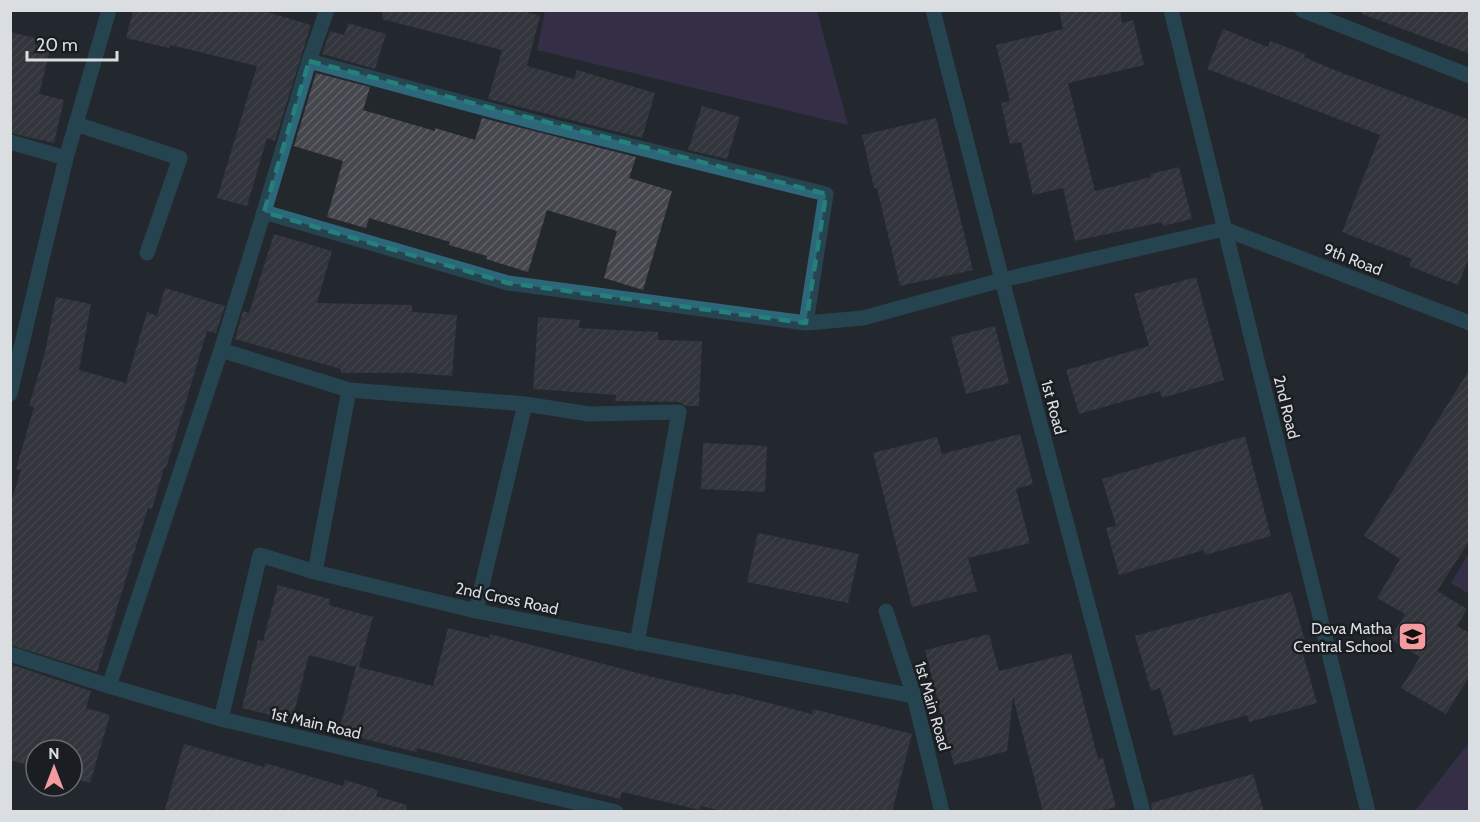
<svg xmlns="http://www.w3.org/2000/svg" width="1480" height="822" viewBox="0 0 1480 822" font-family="Cabin,sans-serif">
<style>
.green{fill:#493866}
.building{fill:url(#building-hatch)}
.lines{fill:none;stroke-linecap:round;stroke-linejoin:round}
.minor{stroke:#2c677a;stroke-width:15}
.marked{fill:none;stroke:#23807a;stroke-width:4.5;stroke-dasharray:12 8;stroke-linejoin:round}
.labels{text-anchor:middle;stroke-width:5;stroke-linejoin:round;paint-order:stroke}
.street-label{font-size:16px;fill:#dadee1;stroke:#1a1e23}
.poi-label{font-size:16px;fill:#dadee1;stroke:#1a1e23;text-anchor:end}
</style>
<defs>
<pattern id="building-hatch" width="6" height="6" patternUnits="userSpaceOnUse" patternTransform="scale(1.5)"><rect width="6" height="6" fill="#46474e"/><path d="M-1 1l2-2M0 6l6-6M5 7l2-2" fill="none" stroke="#606167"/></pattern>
</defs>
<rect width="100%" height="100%" fill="#23282d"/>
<!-- green -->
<g class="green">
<path d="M545 11H817L848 125 537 50Z"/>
<path d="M1469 553V594L1451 583Z"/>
<path d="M1469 743V811H1415Z"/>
</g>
<!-- building -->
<g class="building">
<path d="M133 10H260L311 25 275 141 267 138 247 206 217 198 257 66 170 45 169 48 126 38Z"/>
<path d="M383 10H520L540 16 527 66 574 79 577 70 655 93 642 138 488 99 502 50 382 19Z"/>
<path d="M1059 10H1120L1122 23 1133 20 1144 65 1068 83 1095 191 1151 177V174L1179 167 1192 219 1163 226 1162 222 1075 241 1063 188 1033 195 1021 142 1010 144 1001 103 1010 101 996 45 1063 29Z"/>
<path d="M1363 10H1470V54L1362 14Z"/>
<path d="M348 23 386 34 375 69 322 54 330 31 344 35Z"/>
<path d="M1223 29 1268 47 1270 41 1305 54 1304 57 1342 73 1470 120V255L1458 285 1409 266 1412 259 1342 232 1380 135 1207 69Z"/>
<path d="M10 32 52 42 39 94 64 100 54 143 10 133Z"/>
<path d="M316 73 370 87 363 110 435 131V128L475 140 482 118 636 157 629 178 672 191 643 290 604 278 617 231 547 210 528 272 486 259 487 256 449 245 450 242 369 218 366 228 327 217 343 161 294 146Z"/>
<path d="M702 106 740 117 727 159 688 150Z"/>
<path d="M936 118 973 270 900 286 877 188H874L862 135Z"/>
<path d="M274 234 332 251 317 303 412 305V312L457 315 452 376 410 373H341V369L235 339 243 311 249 313Z"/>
<path d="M1196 277 1224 380 1162 398 1160 391 1079 414 1066 370 1149 346 1134 294Z"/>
<path d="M165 288 225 306 216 333 207 331 166 468H164L152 509 148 508 97 672 10 645V505L21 470 16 469 34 407 29 406 45 352 56 297 91 304 79 370 126 383 147 312 157 316Z"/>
<path d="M538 317 580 320 579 328 658 332V340L702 341 699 406H686L679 402 615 401 616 395 533 389Z"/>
<path d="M995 326 1009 383 966 394 951 337Z"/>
<path d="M1470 369V540L1437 591 1467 609 1457 626 1470 633V675L1446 714 1401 688 1420 657 1390 639 1405 614 1377 598 1400 559 1364 536Z"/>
<path d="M1020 434 1033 484 1016 489 1030 543 968 558 977 591 912 607 873 453 937 437 942 454Z"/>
<path d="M1245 436 1271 536 1205 555 1204 550 1119 575 1106 528 1116 526 1102 479Z"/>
<path d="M703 443 767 446 765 492 701 489Z"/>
<path d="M758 533 859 554 848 603 747 582Z"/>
<path d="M278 585 330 599 329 605 373 617 359 667 433 686 448 628 489 638 490 634 653 677 730 695V693L812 714 813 709 912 734 892 812H725L701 806 700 810 622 792 620 799 417 748 416 752 341 733V723L356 667 309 655 292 720 242 708 258 640 263 641Z"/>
<path d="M1291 592 1305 641 1300 643 1317 703 1249 722 1247 715 1174 736 1160 688 1151 691 1135 636Z"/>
<path d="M989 634 999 671 1071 653 1098 759 1103 758 1116 807 1097 812H1043L1013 697 1007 751 954 765 925 650Z"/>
<path d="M10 664 91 691 86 708 110 715 90 783 72 778V750H36V767L10 760Z"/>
<path d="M184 744 264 767 265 763 343 786 345 780 378 790 376 796 407 805 406 812H164Z"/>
<path d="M1253 774 1264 812H1152L1151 803Z"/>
</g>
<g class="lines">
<!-- minor -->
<g class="minor">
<path d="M933 10 1002 280 1143 812"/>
<path d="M1171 10 1368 812"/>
<path d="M1302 10 1470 76"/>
<path d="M309 61 327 10"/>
<path d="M76 124 180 158 147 253"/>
<path d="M10 142 66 158"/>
<path d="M264 212 221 350 349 390 525 404 589 414 679 412 637 643"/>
<path d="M806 323 826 194 539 123 309 61 264 212 508 283 806 323 863 318 1002 280 1224 229 1470 323"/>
<path d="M10 394 66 158 109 10"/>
<path d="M315 572 349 390"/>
<path d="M476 611 525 404"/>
<path d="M886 611 914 696 942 812"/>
<path d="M10 654 109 686 221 719 616 812"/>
<path d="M109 686 221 350"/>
<path d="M221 719 260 555 315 572 476 611 914 696"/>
</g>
</g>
<!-- marked area -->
<path d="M0 0H1480V822H0ZM309 61 826 194 806 323 508 283 264 212Z" fill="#23282d" fill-opacity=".55" fill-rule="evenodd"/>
<path class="marked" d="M309 61 826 194 806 323 508 283 264 212Z"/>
<!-- icons -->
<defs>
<symbol id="school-square" viewBox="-11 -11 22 22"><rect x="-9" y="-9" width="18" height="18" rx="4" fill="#f59b9f" stroke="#1a1e23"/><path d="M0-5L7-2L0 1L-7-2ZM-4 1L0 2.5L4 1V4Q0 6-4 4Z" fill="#111"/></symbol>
</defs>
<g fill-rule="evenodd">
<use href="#school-square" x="1396" y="620" width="33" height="33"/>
</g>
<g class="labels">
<!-- street labels -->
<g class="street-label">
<text transform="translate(1353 259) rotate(21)" y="6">9th Road</text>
<text transform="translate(1054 407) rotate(75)" y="6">1st Road</text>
<text transform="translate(1287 407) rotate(76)" y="6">2nd Road</text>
<text transform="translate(507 598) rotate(12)" y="6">2nd Cross Road</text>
<text transform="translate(933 706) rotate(74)" y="6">1st Main Road</text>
<text transform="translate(316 723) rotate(13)" y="6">1st Main Road</text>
</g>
<!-- poi labels -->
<g class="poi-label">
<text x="1392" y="634">Deva Matha<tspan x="1392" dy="18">Central School</tspan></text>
</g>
</g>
<!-- border -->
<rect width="1480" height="822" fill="none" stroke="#dadee1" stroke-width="24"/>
<!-- north arrow -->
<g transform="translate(54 768)"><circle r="28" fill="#1a1e23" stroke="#676b6f" stroke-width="1.5"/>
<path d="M0-4.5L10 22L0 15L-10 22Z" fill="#f59b9f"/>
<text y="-9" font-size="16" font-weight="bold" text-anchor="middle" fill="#dadee1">N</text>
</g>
<!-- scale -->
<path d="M27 51v9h90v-9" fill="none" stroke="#dadee1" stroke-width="3"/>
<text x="36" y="51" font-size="18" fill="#dadee1" stroke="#1a1e23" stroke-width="4.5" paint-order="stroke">20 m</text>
</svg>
